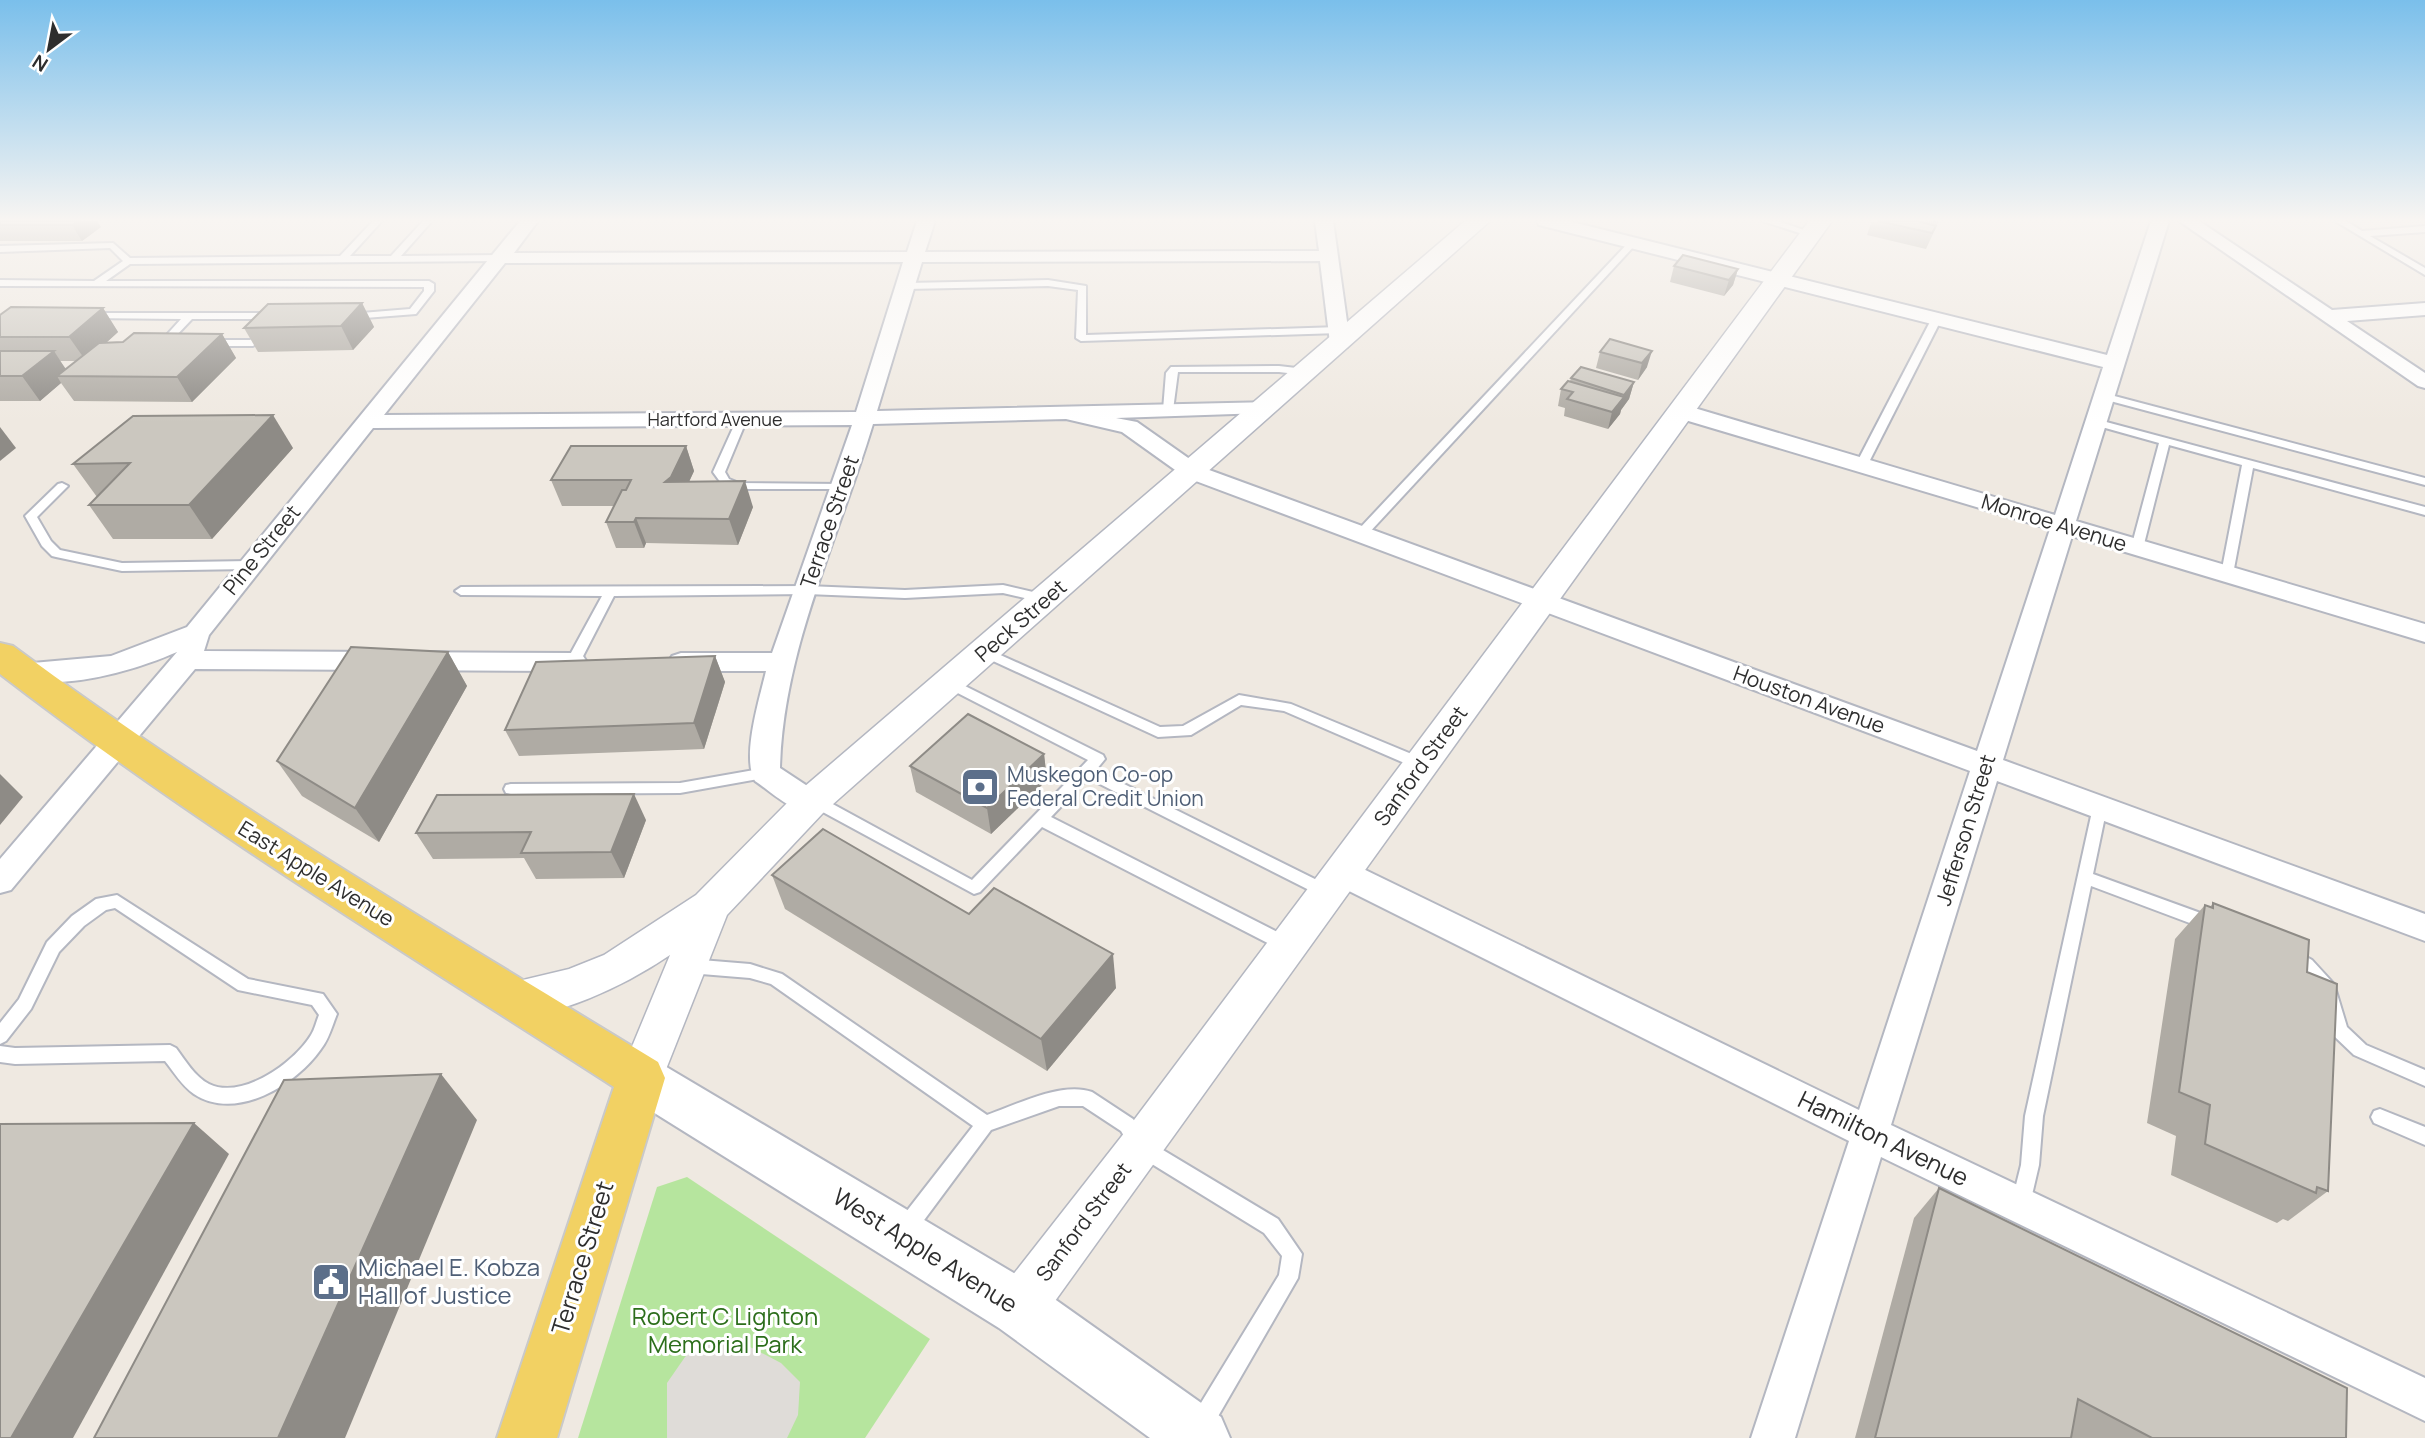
<svg xmlns="http://www.w3.org/2000/svg" width="2425" height="1438" viewBox="0 0 2425 1438" font-family="Manrope,sans-serif">
<style>
.green{fill:#b6e59e}
.plaza{fill:#dfdcd8}
.lines{fill:none;stroke-linecap:round;stroke-linejoin:round}
.service-casing{stroke:#b4b7c1;stroke-width:4}
.minor-casing{stroke:#b4b7c1;stroke-width:4}
.tertiary-casing{stroke:#b4b7c1;stroke-width:3}
.secondary-casing{stroke:#b4b7c1;stroke-width:4}
.primary-casing{stroke:#c9c9c9;stroke-width:4}
.service{fill:#fff;fill-rule:evenodd}
.minor{fill:#fff;fill-rule:evenodd}
.tertiary{fill:#fff;fill-rule:evenodd}
.secondary{fill:#fff;fill-rule:evenodd}
.primary{fill:#f2d163;fill-rule:evenodd}
.wall{fill:#afaba4;fill-rule:evenodd}
.shaded-wall{fill:#8e8b86}
.building{fill:#cbc7bf;stroke:#8e8b86;stroke-width:2}
.labels{text-anchor:middle;stroke-width:6;stroke-linejoin:round;paint-order:stroke}
.far-street-label{font-size:18px;fill:#2e2e2e;stroke:#fff}
.street-label{font-size:21px;fill:#2e2e2e;stroke:#fff}
.service-label{font-size:21px;fill:#4e5e75;stroke:#fff;text-anchor:start}
.near-street-label{font-size:24px;fill:#2e2e2e;stroke:#fff}
.near-service-label{font-size:24px;fill:#4e5e75;stroke:#fff;text-anchor:start}
.near-park-label{font-size:24px;fill:#2c6e1b;stroke:#fff}
</style>
<rect width="100%" height="100%" fill="#efe9e1"/>
<!-- green -->
<path class="green" d="M687 1177 930 1339 865 1438H578L657 1187Z"/>
<!-- plaza -->
<path class="plaza" d="M731 1337 781 1363 800 1382 798 1415 787 1438H667V1383L685 1357 700 1343Z"/>
<g class="lines">
<defs>
<g id="service">
<path d="M373 221H382L350 256H391L423 221H432L401 256 500 255 505 258 500 261 130 264 106 281H429L434 284V291L416 314 352 319 347 316 349 314 410 309 424 291V287L0 286V280L94 281 123 261 110 248 0 252V246L113 243 130 258 340 256Z"/>
<path d="M1762 221H1777L1816 234 1812 237Z"/>
<path d="M2335 221H2346L2362 231 2425 226V232L2370 236 2425 268V275Z"/>
<path d="M1629 242 1636 244 1367 535H1359L1357 532 1359 529Z"/>
<path d="M1048 280 1086 286V335L1339 327 1344 330 1339 333 1081 341 1076 338 1078 290 1048 286 906 289 901 286 906 283Z"/>
<path d="M89 313H272L277 316 272 319H192L173 339 179 343 174 346 162 340 181 319 86 318 84 316Z"/>
<path d="M1937 315 1942 318 1867 466 1861 469 1857 468 1855 466 1932 318Z"/>
<path d="M264 329 272 331 253 346H208L203 343 208 340H250Z"/>
<path d="M1279 366 1305 369 1310 372 1305 375 1279 372H1178L1173 410 1168 413 1163 410 1166 373 1171 367Z"/>
<path d="M2103 393 2425 478V485L2099 398V394Z"/>
<path d="M742 416 747 419 725 472 729 479 739 483 842 484 848 487 846 489H737L721 483 713 472 737 419Z"/>
<path d="M2095 419 2425 507V515L2253 468 2233 574 2227 578 2223 577 2221 574 2242 465 2169 445 2143 548 2137 552 2133 551 2131 548 2159 443 2091 424V420Z"/>
<path d="M62 483 68 486 37 517 51 541 60 550 122 563 250 561 256 565 250 569 122 571 56 557 52 556 42 546 25 516 58 484Z"/>
<path d="M1003 585 1050 596 1052 599 1046 603 1003 593 905 598 807 594 614 596 580 662 573 667 566 662 602 596 461 595 455 591 461 587 807 586 905 590Z"/>
<path d="M985 648 1160 727 1183 726 1239 695 1291 704 1426 760 1428 764 1426 768H1416L1284 711 1241 705 1191 735 1158 737 980 655 978 652 980 649Z"/>
<path d="M949 678 1103 755 1105 759 1096 770 1333 888 1335 892 1333 896 1327 898 1321 896 1088 778 1051 817 1295 941 1297 946 1295 951 1289 953 1283 951 1042 827 980 892 974 894 808 804 806 800 808 796H818L972 880 1088 760 944 686 942 683Z"/>
<path d="M765 768 770 769 772 773 770 777 680 793 511 794 506 793 504 789 506 785 511 784 680 783Z"/>
<path d="M2100 801 2105 803 2107 807 2093 874 2217 919 2219 924 2217 929 2211 931 2091 886 2043 1116 2039 1165 2028 1212 2021 1214 2014 1212 2011 1205 2021 1165 2025 1116 2093 807 2095 803Z"/>
<path d="M117 895 248 979 323 994 337 1014C332 1026 329 1039 321 1049 296 1085 236 1122 194 1094 182 1086 174 1072 165 1061L15 1064 0 1062V1046L15 1048 170 1045 176 1048C185 1060 195 1077 209 1084 242 1100 294 1063 311 1035 315 1029 316 1022 319 1015L312 1005 238 990 115 908 106 910 84 926 59 952 31 1009 6 1041 0 1044V1023L19 999 47 942 72 916 96 899Z"/>
<path d="M2292 949 2312 960 2334 984 2347 1027 2366 1045 2425 1070V1086L2354 1055 2334 1036 2321 992 2300 970 2286 961 2284 956 2286 951Z"/>
<path d="M689 959 750 964 782 974 987 1115C1016 1105 1062 1081 1092 1092L1133 1119 1148 1141 1278 1219 1302 1254 1298 1278 1209 1432 1201 1435 1193 1432 1190 1424 1193 1416 1279 1275 1282 1256 1264 1233 1134 1153 1121 1131 1083 1106H1059L991 1130 913 1235 906 1238 899 1235 896 1228 899 1221 973 1126 771 984 750 978 689 973 683 971 681 966 683 961Z"/>
<path d="M2380 1109 2425 1127V1145L2374 1123 2371 1117 2374 1111Z"/>
</g>
<g id="minor">
<path d="M520 221H538L514 253 907 252 917 221H935L925 252 1319 251 1315 221H1333L1350 343 1347 347H1333L1330 343 1320 261 922 262 877 411 1272 402 1275 407 1264 413 1116 418 1137 422 1201 467 1977 751 2050 529 1675 417 1672 412 1683 406 1691 407 2055 515 2103 367 1539 225 1537 221H1568L2107 355 2151 221H2169L2076 521 2425 624V642L2072 536 2003 760 2425 914V941L1997 781 1891 1125 2425 1378V1421L1881 1157 1795 1438H1751L1849 1141 1331 882 1326 873 1331 864 1342 861 1353 864 1859 1110 1970 771 1185 477 1122 432 1066 419 873 424C839 537 783 649 780 768L821 795 825 803 821 811C797 818 773 793 755 781 741 757 760 697 766 671H681L672 668 668 662 672 656 681 653H772L852 425 373 428 209 635 204 651 574 653 583 656 587 662 583 668 574 671 195 669 11 890 0 893V859L177 652C131 672 60 692 10 677L7 671 10 665 111 656 187 627ZM903 262 856 412 384 415 505 263Z"/>
<path d="M2179 221H2199L2332 310 2425 303V315L2347 321 2425 373V388L2418 386Z"/>
</g>
<g id="tertiary">
<path d="M1465 221H1490L823 813 727 915 657 1092 641 1098 625 1092 619 1078 670 955C632 981 544 1028 498 1012L492 999 498 986 569 969 604 955 696 895 797 793Z"/>
<path d="M1809 221H1832L1037 1326 1019 1333 1001 1326 994 1308 1001 1290 1125 1132Z"/>
</g>
<path id="secondary" d="M641 1056 658 1062 1039 1288 1221 1417 1230 1438H1150L999 1328 624 1094 617 1078 624 1062Z"/>
<path id="primary" d="M0 643 13 646C219 799 440 929 658 1062L665 1078 557 1438H497L614 1087C406 953 196 825 0 674Z"/>
</defs>
<!-- service casing -->
<use href="#service" class="service-casing"/>
<!-- minor casing -->
<use href="#minor" class="minor-casing"/>
<!-- tertiary casing -->
<use href="#tertiary" class="tertiary-casing"/>
<!-- secondary casing -->
<use href="#secondary" class="secondary-casing"/>
<!-- primary casing -->
<use href="#primary" class="primary-casing"/>
<!-- service -->
<use href="#service" class="service"/>
<!-- minor -->
<use href="#minor" class="minor"/>
<!-- tertiary -->
<use href="#tertiary" class="tertiary"/>
<!-- secondary -->
<use href="#secondary" class="secondary"/>
<!-- primary -->
<use href="#primary" class="primary"/>
</g>
<!-- wall -->
<g class="wall">
<path d="M0 221 101 227 82 241H0Z"/>
<path d="M1939 221 1926 249 1867 235 1871 223 1867 222Z"/>
<path d="M1674 266 1738 269 1733 285 1724 296 1670 282Z"/>
<path d="M362 303 374 327 353 350 258 352 244 328Z"/>
<path d="M103 308 118 332 106 343 123 342 222 334 236 358 192 402 74 401 61 383 40 401H0V315ZM60 361H76L66 369Z"/>
<path d="M1610 339 1647 367 1638 380 1596 368 1600 352Z"/>
<path d="M1571 378 1634 382 1629 399 1621 410 1620 414 1608 429 1564 416 1565 408 1558 406 1561 389 1570 381Z"/>
<path d="M686 446 694 471 689 482 753 507 738 545 646 543 644 548H616L606 522 614 506H562L551 480Z"/>
<path d="M293 448 212 539H113L89 505 97 497 73 464Z"/>
<path d="M448 652 467 686 379 842 302 796 277 761Z"/>
<path d="M715 656 725 682 704 749 519 756 505 730Z"/>
<path d="M1044 754 1047 780 991 834 916 792 910 766Z"/>
<path d="M646 820 624 878 536 879 524 858 433 859 416 833Z"/>
<path d="M772 875 969 914 1116 988 1047 1071 785 909Z"/>
<path d="M2213 903 2307 972 2328 1191 2288 1221 2283 1219 2277 1223 2171 1175 2176 1136 2147 1123 2175 939 2205 905 2210 907Z"/>
<path d="M1939 1188 2346 1438H1855L1914 1218Z"/>
</g>
<!-- shaded-wall -->
<g class="shaded-wall">
<path d="M78 221H97L101 227 82 241 72 225Z"/>
<path d="M1738 269 1733 285 1724 296 1729 280Z"/>
<path d="M362 303 374 327 353 350 341 326Z"/>
<path d="M103 308 118 332 86 361 69 337Z"/>
<path d="M222 334 236 358 192 402 177 377Z"/>
<path d="M54 351 70 376H57L61 383 40 401 22 376Z"/>
<path d="M1652 351 1647 367 1638 380 1642 363Z"/>
<path d="M1634 382 1629 399 1621 410 1620 414 1608 429 1612 412Z"/>
<path d="M273 415 293 448 212 539 189 505Z"/>
<path d="M0 427 16 448 0 461Z"/>
<path d="M686 446 694 471 679 503 665 482Z"/>
<path d="M745 481 753 507 738 545 729 519Z"/>
<path d="M636 518 646 543 644 548 634 522Z"/>
<path d="M448 652 467 686 379 842 355 808Z"/>
<path d="M715 656 725 682 704 749 694 723Z"/>
<path d="M1044 754 1047 780 991 834 987 808Z"/>
<path d="M0 774 23 797 0 825Z"/>
<path d="M634 794 646 820 624 878 611 852Z"/>
<path d="M1113 954 1116 988 1047 1071 1041 1039Z"/>
<path d="M441 1074 477 1120 345 1438H278Z"/>
<path d="M194 1123 229 1154 73 1438H11Z"/>
</g>
<!-- building -->
<g class="building">
<path d="M0 221H78L72 225H0Z"/>
<path d="M1878 221H1917L1936 226 1932 233Z"/>
<path d="M1683 255 1738 269 1729 280 1674 266Z"/>
<path d="M362 303 341 326 244 328 268 304Z"/>
<path d="M11 307 103 308 69 337H0V315Z"/>
<path d="M134 333 222 334 177 377 57 376 99 343 123 342Z"/>
<path d="M1610 339 1652 351 1642 363 1600 352Z"/>
<path d="M0 351H54L22 376H0Z"/>
<path d="M1581 367 1634 382 1624 395 1571 378Z"/>
<path d="M1568 381 1624 397 1612 412 1567 399 1573 392 1561 389Z"/>
<path d="M273 415 189 505H89L130 463 73 464 133 416Z"/>
<path d="M571 446H686L671 477 665 482 745 481 729 519 636 518 634 522H606L622 490H626L631 480H551Z"/>
<path d="M351 647 448 652 355 808 277 761Z"/>
<path d="M715 656 694 723 505 730 536 662Z"/>
<path d="M968 714 1044 754 987 808 910 766Z"/>
<path d="M634 794 611 852 521 853 531 832 416 833 437 795Z"/>
<path d="M823 829 969 914 994 888 1113 954 1041 1039 772 875Z"/>
<path d="M2213 903 2309 940 2307 972 2337 984 2328 1191 2317 1187 2316 1193 2205 1144 2210 1105 2179 1092 2205 905 2213 908Z"/>
<path d="M441 1074 278 1438H94L284 1080Z"/>
<path d="M194 1123 11 1438H0V1124Z"/>
<path d="M1939 1188 2347 1388 2346 1438H2152L2078 1399 2071 1438H1875Z"/>
</g>
<!-- sky -->
<linearGradient id="sky" x2="0" y2="1"><stop stop-color="#7abfeb"/><stop offset="0.52" stop-color="#f8f5f2"/><stop offset="1" stop-color="#f8f5f2" stop-opacity="0"/></linearGradient>
<rect width="2425" height="423" fill="url(#sky)"/>
<!-- icons -->
<defs>
<symbol id="bank-square" viewBox="-11 -11 22 22"><rect x="-9" y="-9" width="18" height="18" rx="4" fill="#5c6f8a" stroke="#fff"/><path d="M-6-4H6V4H-6ZM0-2.3a2.3 2.3 0 1 0 0 4.6a2.3 2.3 0 1 0 0-4.6Z" fill="#fff"/></symbol>
<symbol id="civic-square" viewBox="-11 -11 22 22"><rect x="-9" y="-9" width="18" height="18" rx="4" fill="#5c6f8a" stroke="#fff"/><path d="M-.6-6.5H3V-4.5H.6V-3L4-1V1h2V6H-6V1h2V-1L-.6-3ZM-1.2 2.5V6h2.4V2.5Z" fill="#fff"/></symbol>
</defs>
<g fill-rule="evenodd">
<use href="#bank-square" x="958" y="765" width="44" height="44"/>
<use href="#civic-square" x="309" y="1260" width="44" height="44"/>
</g>
<g class="labels">
<!-- far-street labels -->
<g class="far-street-label">
<text x="715" y="426">Hartford Avenue</text>
</g>
<!-- street labels -->
<g class="street-label">
<text transform="translate(830 522) rotate(-71)" y="7">Terrace Street</text>
<text transform="translate(2054 523) rotate(17)" y="7">Monroe Avenue</text>
<text transform="translate(262 550) rotate(-51)" y="7">Pine Street</text>
<text transform="translate(1021 621) rotate(-41)" y="7">Peck Street</text>
<text transform="translate(1809 700) rotate(20)" y="7">Houston Avenue</text>
<text transform="translate(1421 766) rotate(-54)" y="7">Sanford Street</text>
<text transform="translate(1966 830) rotate(-73)" y="7">Jefferson Street</text>
<text transform="translate(316 874) rotate(32)" y="7">East Apple Avenue</text>
<text transform="translate(1084 1222) rotate(-53)" y="7">Sanford Street</text>
</g>
<!-- service labels -->
<g class="service-label">
<text x="1007" y="782">Muskegon Co-op<tspan x="1007" dy="24">Federal Credit Union</tspan></text>
</g>
<!-- near-street labels -->
<g class="near-street-label">
<text transform="translate(1883 1139) rotate(26)" y="8">Hamilton Avenue</text>
<text transform="translate(925 1251) rotate(32)" y="8">West Apple Avenue</text>
<text transform="translate(583 1258) rotate(-73)" y="8">Terrace Street</text>
</g>
<!-- near-service labels -->
<g class="near-service-label">
<text x="358" y="1276">Michael E. Kobza<tspan x="358" dy="28">Hall of Justice</tspan></text>
</g>
<!-- near-park labels -->
<g class="near-park-label">
<text x="725" y="1325">Robert C Lighton<tspan x="725" dy="28">Memorial Park</tspan></text>
</g>
</g>
<!-- north arrow -->
<g transform="translate(49 49) rotate(212)" stroke="#ffffff" stroke-width="5" paint-order="stroke">
<path d="M0-5L12 26L0 18L-12 26Z" fill="#2e2e2e"/>
<text y="-10" font-size="19" font-weight="bold" text-anchor="middle" fill="#2e2e2e">N</text>
</g>
</svg>
